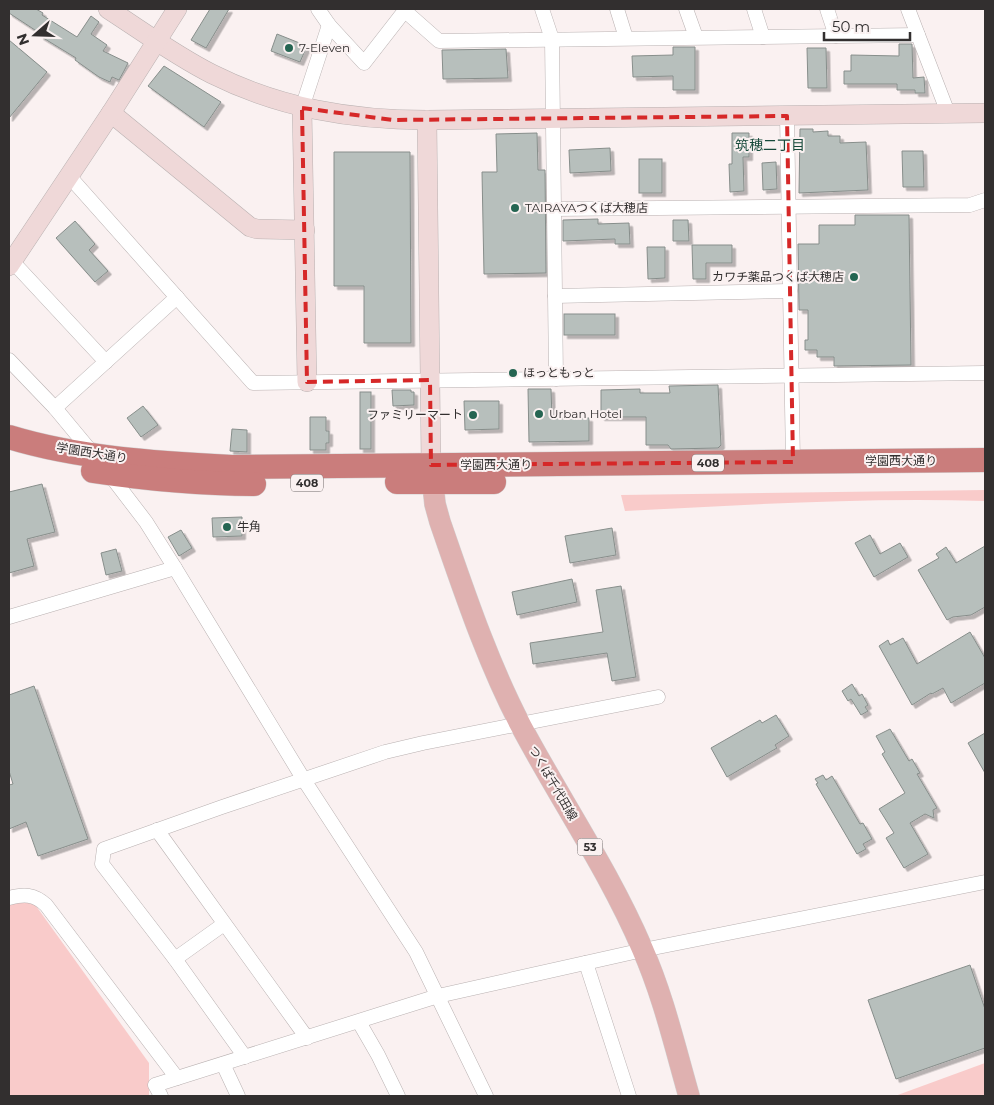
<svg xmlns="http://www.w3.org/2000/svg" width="994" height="1105" viewBox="0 0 994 1105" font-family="Montserrat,'Noto Sans JP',sans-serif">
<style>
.green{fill:#f9cbca}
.building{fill:#b7bfbc;stroke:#878e8b;filter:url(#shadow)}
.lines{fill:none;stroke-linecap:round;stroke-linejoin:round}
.street-casing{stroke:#b9b1b1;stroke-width:15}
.secondary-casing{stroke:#b9b1b1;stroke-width:20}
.primary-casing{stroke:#d2d1d1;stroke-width:22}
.highway-casing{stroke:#d2d1d1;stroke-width:25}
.street{stroke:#fff;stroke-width:14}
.secondary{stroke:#efd8d8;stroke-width:19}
.primary{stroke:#dfb1b0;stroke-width:21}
.highway{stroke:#ca7d7c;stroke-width:24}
.marked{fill:none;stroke:#d62828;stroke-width:4;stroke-dasharray:10 6;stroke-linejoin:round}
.poi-dot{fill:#256552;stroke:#faf1f1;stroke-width:2}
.labels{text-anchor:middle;stroke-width:4;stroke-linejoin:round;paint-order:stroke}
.shield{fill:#faf1f1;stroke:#6e6969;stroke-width:1}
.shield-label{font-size:11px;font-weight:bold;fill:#322f2f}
.poi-label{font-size:12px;fill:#322f2f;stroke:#faf1f1;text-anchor:start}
.street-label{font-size:12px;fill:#322f2f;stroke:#faf1f1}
.neighbourhood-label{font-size:14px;fill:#174a3b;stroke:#faf1f1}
</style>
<defs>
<filter id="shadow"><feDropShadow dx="3.5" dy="3.5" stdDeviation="0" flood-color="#0004"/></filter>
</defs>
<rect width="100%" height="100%" fill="#faf1f1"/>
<!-- green -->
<g class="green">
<path d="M985 490V501C865 497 745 505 625 511L621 495Z"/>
<path d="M31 899 149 1063V1096H9V905Z"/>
<path d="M985 1063V1096H895Z"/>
</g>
<!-- building -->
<g class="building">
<path d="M9 9H36L43 13 42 15 77 37 91 16 99 22 91 34 107 45 103 51 128 63 124 71 119 80 112 77 110 82 99 77 75 60 76 58 40 36 41 34 9 13Z"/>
<path d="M210 9H229L206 48 191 40Z"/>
<path d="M277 34 307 46 300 62 271 51Z"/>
<path d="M9 40 47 72 9 118Z"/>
<path d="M899 44H912L913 78 924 77 925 93H915V90H897V84H844V71H851V55L899 56Z"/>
<path d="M673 47H695V90H673V76L633 77 632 56 673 55Z"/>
<path d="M807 48H826L827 88H808Z"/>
<path d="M506 49 508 78 443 79 442 50Z"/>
<path d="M164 66 221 102 204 127 148 86Z"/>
<path d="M800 129H813V132L828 131V136H840V143L866 142 868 190 799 193Z"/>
<path d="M537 133 538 170H545L546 273 484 274 482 172H497L496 134Z"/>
<path d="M732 133H749V157H743L744 191 730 192 729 164H732Z"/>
<path d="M610 148 611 171 570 173 569 150Z"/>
<path d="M902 151H923L924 187H903Z"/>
<path d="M334 152H410L411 343H364V286H334Z"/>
<rect x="639" y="159" width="23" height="34"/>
<path d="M776 162 777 189 763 190 762 163Z"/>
<path d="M855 215H909L911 365 834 366V357H817V350H805V340H808V310H799L798 244H819V225H855Z"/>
<path d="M598 219V224L629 223 630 244H615V239L563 241V220Z"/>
<path d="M673 220H688L689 241H673Z"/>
<path d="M75 221 95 244 89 250 108 271 95 282 56 238Z"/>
<path d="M692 245H732V263H706V279H693Z"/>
<path d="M647 247H665V278L648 279Z"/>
<rect x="564" y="314" width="51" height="21"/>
<path d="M718 385 721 445 718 448 671 449 668 445H646V417H601V390L640 389V393H670L669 386Z"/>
<path d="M528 389H551L552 418H589V441L529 442Z"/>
<path d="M392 390H411V392H414V405L393 406Z"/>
<rect x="360" y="392" width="11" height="57"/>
<path d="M464 401H499V429L465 430Z"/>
<path d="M143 406 158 425 141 437 127 418Z"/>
<path d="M310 417H326V431H329V443H326V450H310Z"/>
<path d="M232 429 247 430V452L230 451Z"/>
<path d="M42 484 55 532 27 539 34 566 9 573V492Z"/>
<path d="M242 517V536L213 537 212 518Z"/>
<path d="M612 528 616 555 570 563 565 536Z"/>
<path d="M181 530 192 548 179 556 168 537Z"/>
<path d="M870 535 880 554 900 543 908 557 874 577 855 543Z"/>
<path d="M985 546V607L971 615 953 617 947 620 918 570 939 558 936 554 946 547 956 563Z"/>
<path d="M116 549 122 571 106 575 101 553Z"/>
<path d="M572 579 577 602 517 615 512 592Z"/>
<path d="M621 586 636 677 612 681 607 653 533 664 530 643 603 632 596 590Z"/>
<path d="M970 632 985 658V683L951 703 943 688 932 694 931 693 912 705 879 646 888 640 890 645 903 638 917 664Z"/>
<path d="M852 684 859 696 862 694 868 705 865 707 868 711 861 715 851 699 848 701 842 691Z"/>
<path d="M34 686 88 839 38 856 26 822 9 829V785L13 784 9 771V695Z"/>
<path d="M776 715 789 736 775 745 777 748 727 777 711 748 760 720 762 723Z"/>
<path d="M890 729 909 761 912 759 920 773 917 774 937 808 933 810 934 818 925 814 910 823 928 854 904 868 886 838 894 833 879 809 905 793 882 754 885 752 876 736Z"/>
<path d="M985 733V773L968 743Z"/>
<path d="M823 775 826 780 832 776 860 824 863 823 872 839 863 844 866 849 857 854 816 784 818 783 815 779Z"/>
<path d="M970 965 985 1009V1048L896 1079 868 1000Z"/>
</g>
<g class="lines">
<defs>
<g id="street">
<path d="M318 9 329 25 364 63 406 9"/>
<path d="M542 9 552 39 556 379"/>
<path d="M617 9 626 38"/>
<path d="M686 9 696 37"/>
<path d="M754 9 763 37"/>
<path d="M827 9 836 36"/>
<path d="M908 9 948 113"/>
<path d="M405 11 439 41 918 35"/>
<path d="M302 108 329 25"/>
<path d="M787 116 793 462"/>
<path d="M69 176 253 383 985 373"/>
<path d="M554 209 970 205 985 200"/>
<path d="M12 261 106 362"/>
<path d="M555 296 790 291"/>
<path d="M9 360 55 408 94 455"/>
<path d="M55 408 177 297"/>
<path d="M107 471 146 522 175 568 304 780 416 952 486 1096"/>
<path d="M9 617 175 568"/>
<path d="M157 830 307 1038"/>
<path d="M9 898C24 894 34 894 46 905L177 1078"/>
<path d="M175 959 224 924"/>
<path d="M586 963 629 1096"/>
<path d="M359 1022 378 1055 398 1096"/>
<path d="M245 1057 175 959 102 864 104 849 222 807 385 752 423 743 658 697"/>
<path d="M223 1064 238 1096"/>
<path d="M161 1096 155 1085 438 996 643 950 985 882"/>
</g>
<g id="secondary">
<path d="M108 9C142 31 176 56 212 74 280 108 351 120 427 120L985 113"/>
<path d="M302 108 307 382"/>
<path d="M111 113 250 227 257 229 305 230"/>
<path d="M427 120 431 465"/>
<path d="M9 266 111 113 177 9"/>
</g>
<path id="primary" d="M431 466 435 504 440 522C464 591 487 661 521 726 561 801 609 871 642 948 663 995 675 1047 689 1096"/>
<g id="highway">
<path d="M9 437C81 459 159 463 234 467L985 460"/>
<path d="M93 471C146 479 199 484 254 484"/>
<path d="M397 482H494"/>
</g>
</defs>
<!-- street casing -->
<use href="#street" class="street-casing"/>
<!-- secondary casing -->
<use href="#secondary" class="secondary-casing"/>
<!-- primary casing -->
<use href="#primary" class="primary-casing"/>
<!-- highway casing -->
<use href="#highway" class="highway-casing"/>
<!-- street -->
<use href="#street" class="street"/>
<!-- secondary -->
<use href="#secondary" class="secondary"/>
<!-- primary -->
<use href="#primary" class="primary"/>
<!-- highway -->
<use href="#highway" class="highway"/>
</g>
<!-- marked area -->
<path class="marked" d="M302 108 393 120 787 116 793 462 431 465 430 380 307 382Z"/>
<!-- markers -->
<g class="poi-dot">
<circle cx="289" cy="48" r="5"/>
<circle cx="515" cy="208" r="5"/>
<circle cx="854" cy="277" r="5"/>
<circle cx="513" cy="373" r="5"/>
<circle cx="539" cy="414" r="5"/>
<circle cx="473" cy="415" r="5"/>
<circle cx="227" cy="527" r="5"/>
</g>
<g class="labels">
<!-- shield labels -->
<g class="shield">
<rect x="692" y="454.5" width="32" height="17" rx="4"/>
<rect x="291" y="474.5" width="32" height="17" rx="4"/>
<rect x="577.5" y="838.5" width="25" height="17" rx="4"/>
</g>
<g class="shield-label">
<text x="708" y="467">408</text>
<text x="307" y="487">408</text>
<text x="590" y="851">53</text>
</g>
<!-- poi labels -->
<g class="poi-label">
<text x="299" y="52">7-Eleven</text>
<text x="525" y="212">TAIRAYAつくば大穂店</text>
<text x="844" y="281" text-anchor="end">カワチ薬品つくば大穂店</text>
<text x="523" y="377">ほっともっと</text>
<text x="549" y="418">Urban Hotel</text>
<text x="463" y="419" text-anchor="end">ファミリーマート</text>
<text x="237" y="531">牛角</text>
</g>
<!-- street labels -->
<g class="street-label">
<text transform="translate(92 453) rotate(9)" y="4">学園西大通り</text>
<text x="901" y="465">学園西大通り</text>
<text x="496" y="469">学園西大通り</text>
<text transform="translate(553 783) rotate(60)" y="4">つくば千代田線</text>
</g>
<!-- neighbourhood labels -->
<g class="neighbourhood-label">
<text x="770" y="150">筑穂二丁目</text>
</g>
</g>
<!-- border -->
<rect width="994" height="1105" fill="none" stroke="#322f2f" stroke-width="20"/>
<!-- north arrow -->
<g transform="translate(35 35) rotate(250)" stroke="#faf1f1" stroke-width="4" paint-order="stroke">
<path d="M0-4L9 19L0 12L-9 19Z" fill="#322f2f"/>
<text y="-8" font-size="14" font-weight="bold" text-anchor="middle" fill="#322f2f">N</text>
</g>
<!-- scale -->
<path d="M824 32v8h86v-8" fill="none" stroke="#322f2f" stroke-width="2.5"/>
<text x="832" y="32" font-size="15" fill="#322f2f" stroke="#faf1f1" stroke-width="4" paint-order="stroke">50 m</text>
</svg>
